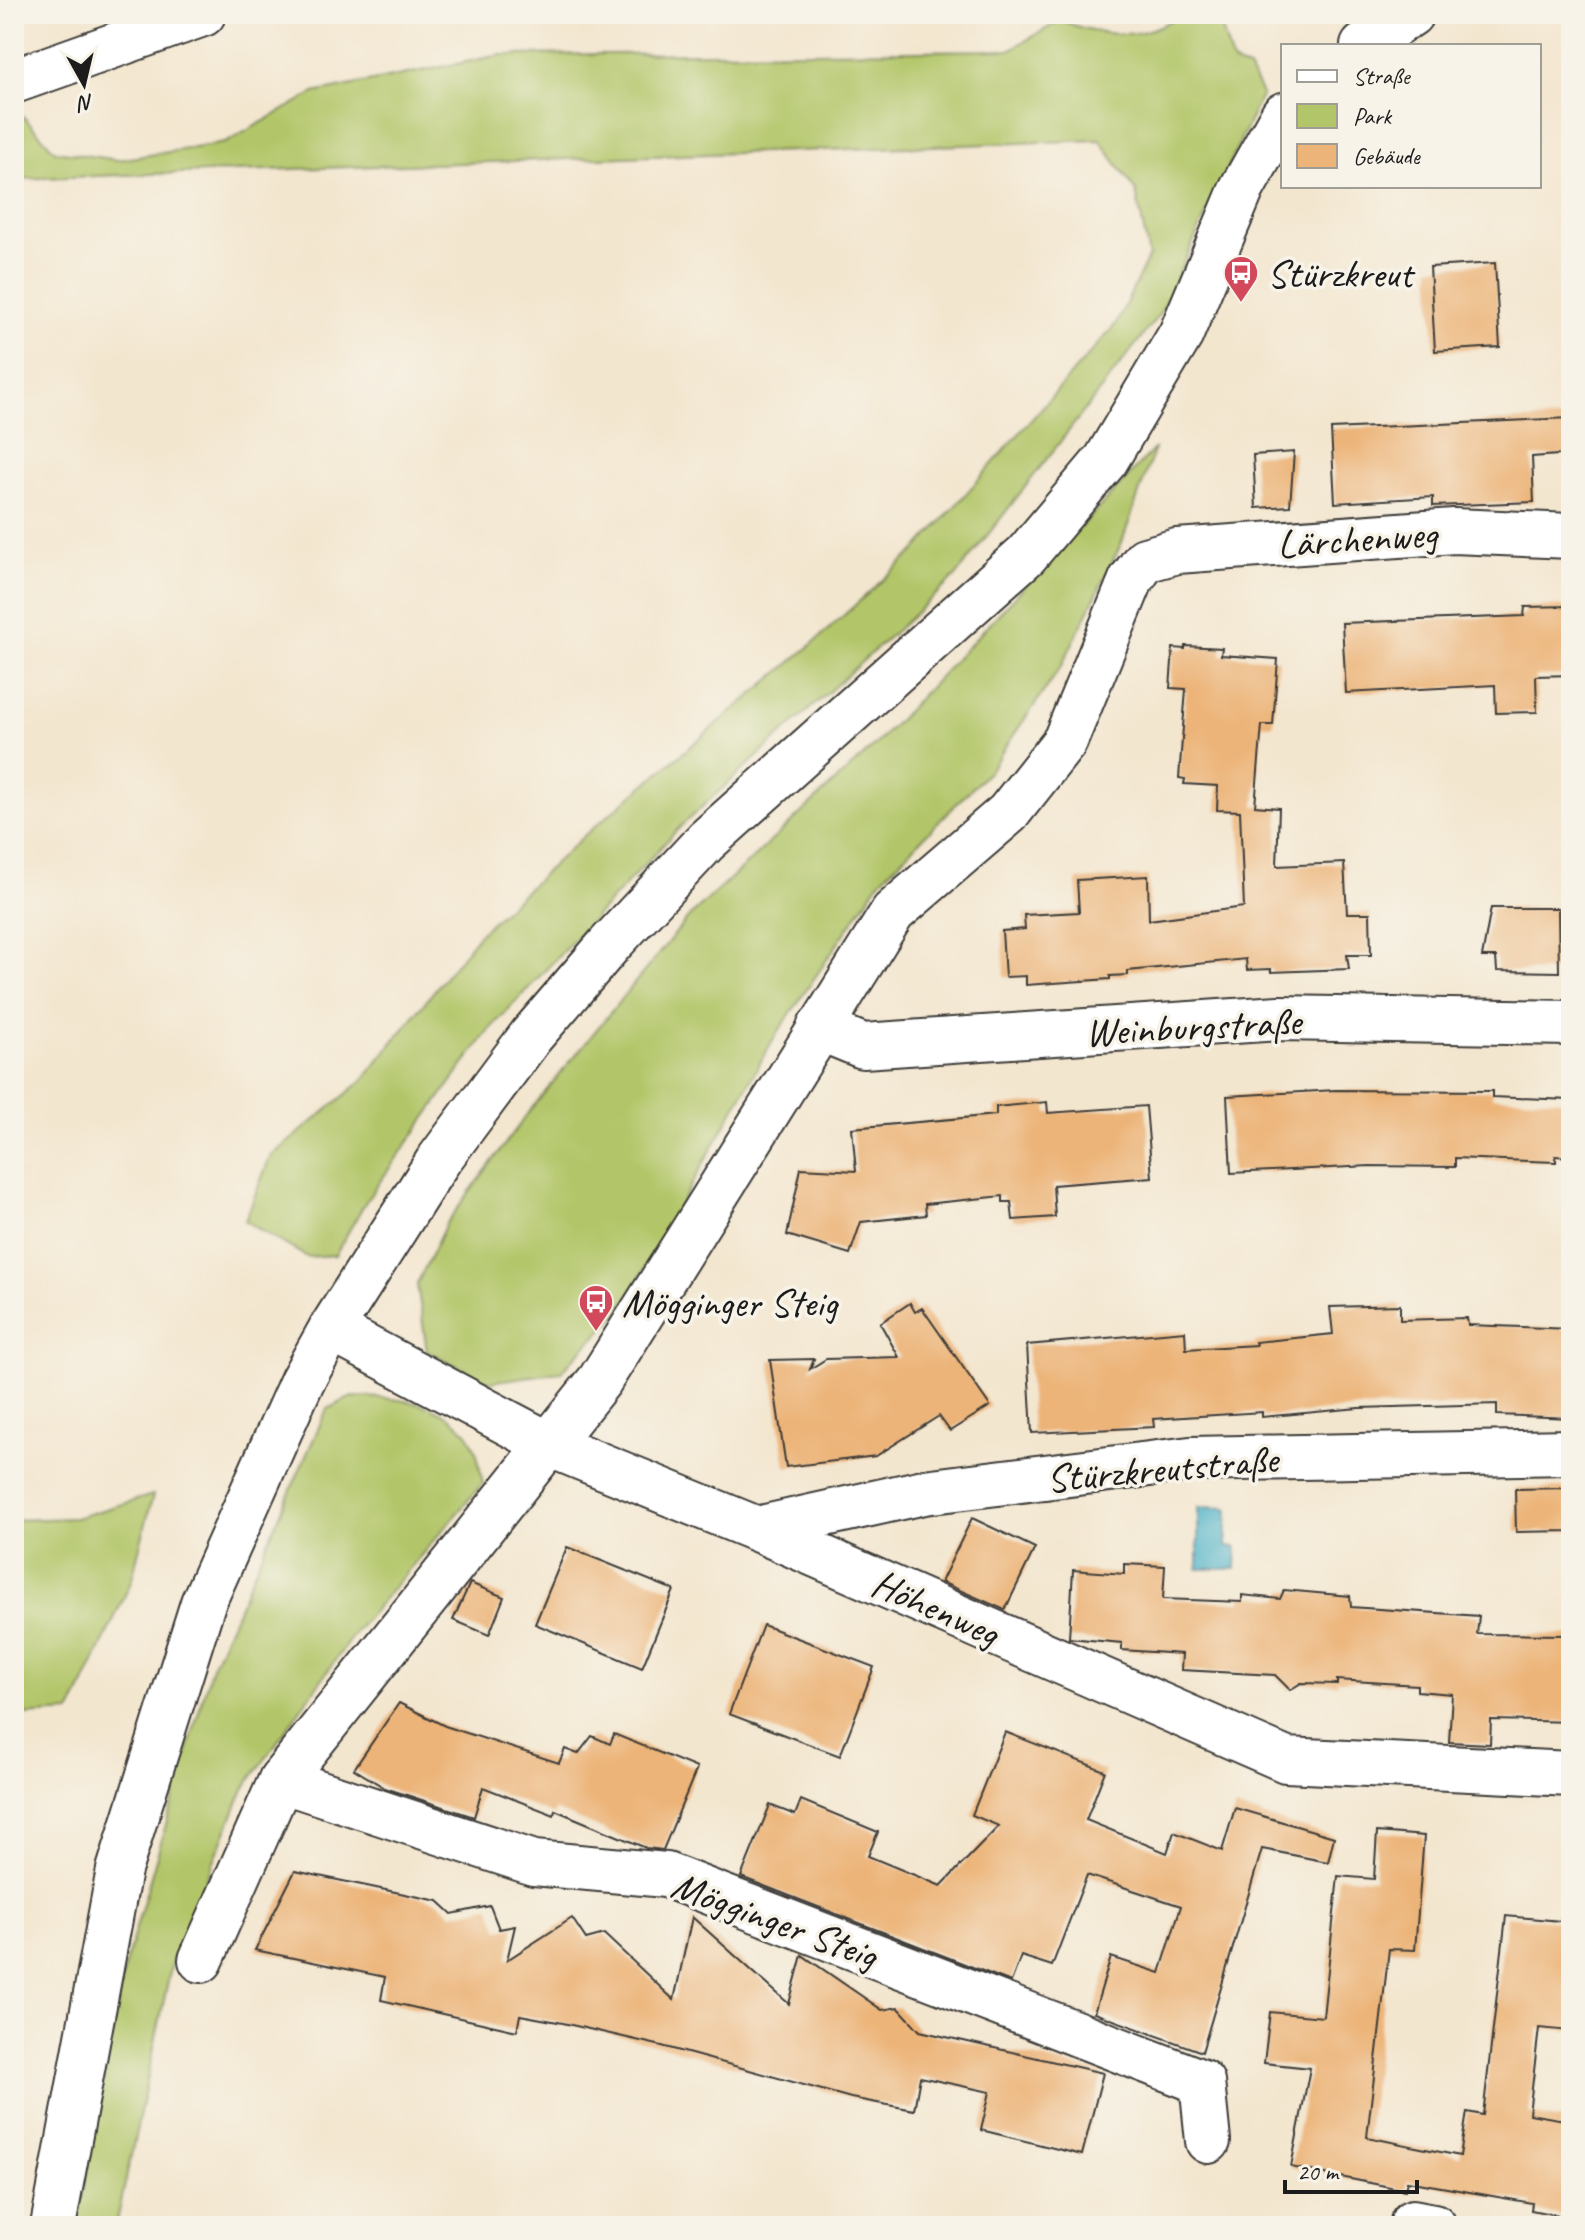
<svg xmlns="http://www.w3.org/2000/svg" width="1585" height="2240" viewBox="0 0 1585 2240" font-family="Caveat,sans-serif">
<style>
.green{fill:#b2c669;stroke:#677142;stroke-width:2}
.water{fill:#49b0c8;stroke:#326672;stroke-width:2}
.building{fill:#ecb478}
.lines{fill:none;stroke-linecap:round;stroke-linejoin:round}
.minor-casing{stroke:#3c3a37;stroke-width:48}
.tertiary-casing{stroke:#3c3a37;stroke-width:48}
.minor{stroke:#fff;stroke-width:44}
.tertiary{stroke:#fff;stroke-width:44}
.labels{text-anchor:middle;stroke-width:7;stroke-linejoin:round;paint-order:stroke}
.poi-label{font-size:40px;fill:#1c1c1c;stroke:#f7f3e8;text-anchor:start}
.street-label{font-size:40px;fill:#1c1c1c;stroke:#f7f3e8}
</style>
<rect width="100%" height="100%" fill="#f7f3e8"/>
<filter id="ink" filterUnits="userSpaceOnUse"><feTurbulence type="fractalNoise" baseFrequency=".0125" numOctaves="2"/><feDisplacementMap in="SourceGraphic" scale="16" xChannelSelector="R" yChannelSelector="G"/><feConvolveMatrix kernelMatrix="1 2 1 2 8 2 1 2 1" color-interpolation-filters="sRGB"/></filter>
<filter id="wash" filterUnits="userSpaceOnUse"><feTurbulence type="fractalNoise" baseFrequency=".006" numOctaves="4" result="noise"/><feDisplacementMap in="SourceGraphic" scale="32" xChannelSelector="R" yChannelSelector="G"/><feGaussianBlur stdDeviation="1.8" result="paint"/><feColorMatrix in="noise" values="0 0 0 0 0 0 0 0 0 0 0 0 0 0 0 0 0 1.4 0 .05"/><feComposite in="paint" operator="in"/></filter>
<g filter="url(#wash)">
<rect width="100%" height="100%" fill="#f3e6cf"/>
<!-- green -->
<g class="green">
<path d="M1181 14H1229L1222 28 1232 62 1249 69 1262 94 1161 312 955 577 681 826 489 1030 366 1201 335 1255 307 1257 245 1221 270 1157 362 1081 481 932 586 834 809 647 919 547 1116 324 1149 256 1136 191 1100 140 14 179V118L23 116 55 151 118 160 225 143 314 93 500 55 1009 50 1060 21C1105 36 1140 43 1181 14Z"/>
<path d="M1155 448 1122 542 1062 665 989 771 880 881 774 1038 620 1312 560 1372 490 1382 427 1351 417 1284 446 1224 528 1113 688 918 876 744Z"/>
<path d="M352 1397C393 1397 455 1401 474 1446 479 1457 480 1471 483 1483L356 1631 244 1789 173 1958 116 2226H77L124 1969 212 1666 327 1409Z"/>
<path d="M153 1495 131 1582 71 1712 24 1715 14 1685V1520L75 1518Z"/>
</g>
<!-- water -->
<path class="water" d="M1198 1507 1228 1508 1226 1546 1237 1547 1236 1569H1198Z"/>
<g id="blocks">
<!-- building -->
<g class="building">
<path d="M1495 263 1500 347 1435 351 1430 267Z"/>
<path d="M1571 418V454L1532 457 1534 502 1433 506V497L1335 503 1331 429Z"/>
<path d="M1294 452 1290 506 1256 508 1253 455Z"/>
<path d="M1571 606V675L1536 676 1537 712 1496 713 1495 685 1346 693 1342 623 1524 616 1525 607Z"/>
<path d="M1185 646 1222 648 1221 655 1278 659 1273 725H1262L1255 806 1279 808 1277 866 1344 863 1347 913H1370L1371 955H1347L1349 969 1271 972V969L1247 970 1246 959 1128 971V975L1110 976V979L1026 985V976L1005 977 1002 931 1025 929 1024 915 1079 912 1077 880 1148 876 1149 920 1244 907 1240 811 1217 810 1218 786 1184 784 1185 779 1179 778 1186 689 1170 688 1173 648 1185 649Z"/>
<path d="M1491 908H1558L1559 972 1497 971 1496 957H1482Z"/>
<path d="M1336 1090 1492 1091V1097L1571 1100V1157L1556 1156V1162L1455 1158V1167L1370 1166 1231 1173 1227 1096Z"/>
<path d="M1047 1102 1048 1113 1146 1106 1152 1177 1053 1185 1055 1217 1013 1220 1011 1202H1003V1196L925 1204 926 1215 861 1222 850 1254 787 1235 801 1168 856 1171 852 1128 996 1115V1107Z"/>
<path d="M910 1303 915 1312 922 1308 990 1406 950 1431 939 1416 876 1456 786 1467 770 1360 814 1359 810 1369 826 1359 899 1357 880 1323Z"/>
<path d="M1400 1305V1320L1467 1318 1468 1325 1571 1329V1418L1497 1415V1404L1359 1408 1262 1417V1412L1153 1419 1154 1427 1032 1433 1027 1345 1185 1331 1186 1349 1256 1345 1255 1342 1333 1334 1330 1307Z"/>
<path d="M1571 1488V1531L1516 1532 1515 1489Z"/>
<path d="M972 1518 1035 1548 1005 1610 941 1582Z"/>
<path d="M567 1547 674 1590 642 1668 535 1624Z"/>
<path d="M1124 1564 1165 1566 1163 1599 1242 1602V1595L1280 1599 1284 1590 1350 1596 1351 1607 1479 1616 1477 1634 1571 1635V1722L1491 1720 1490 1744 1449 1742 1452 1694 1417 1691V1685L1337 1680V1684L1301 1683 1290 1690 1275 1675 1181 1670 1182 1654 1122 1650V1643L1069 1638 1073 1570 1124 1574Z"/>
<path d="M470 1583 504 1597 489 1635 453 1620Z"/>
<path d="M763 1625 874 1667 840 1756 729 1714Z"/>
<path d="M399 1703 445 1726 559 1763 565 1749 578 1754 592 1736 610 1744 614 1734 697 1768 663 1850 646 1848 555 1810 554 1815 483 1787 474 1817 385 1788 354 1769Z"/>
<path d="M1005 1732 1105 1771 1086 1820 1167 1853 1174 1832 1222 1851 1235 1808 1334 1837 1328 1862 1262 1849 1202 2052 1094 2013 1111 1957 1160 1973 1181 1906 1087 1875 1052 1966 1021 1956 1011 1982 741 1877 770 1805 795 1815 801 1800 878 1832 868 1856 941 1886 999 1826 972 1815Z"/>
<path d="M1377 1832 1424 1836 1415 1950 1389 1949 1367 2137 1460 2156 1467 2112 1483 2115 1506 1916 1571 1922V2031L1539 2028 1529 2114 1571 2121V2218L1531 2210 1532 2203 1407 2181 1405 2190 1291 2167 1310 2068 1264 2063 1270 2012 1323 2017 1338 1876 1374 1879Z"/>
<path d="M295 1871 438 1901 452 1914 490 1906 499 1929 515 1926 507 1960 572 1918 586 1939 604 1934 674 2000 692 1917 789 2004 802 1955 882 2010 898 2007 920 2031 1103 2073 1082 2155 981 2130 990 2092 920 2077 914 2110 851 2098 662 2046 563 2023 520 2015 517 2031 381 2000 385 1977 255 1950Z"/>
</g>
</g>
</g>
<g filter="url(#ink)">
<use href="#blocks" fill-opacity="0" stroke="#3c3a37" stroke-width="2"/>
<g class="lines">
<defs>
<g id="minor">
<path d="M819 1028 863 1046 1279 1018 1571 1023"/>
<path d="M331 1329 548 1444 757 1529 1286 1760 1571 1774"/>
<path d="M757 1529 924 1492 1190 1459 1571 1452"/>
<path d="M281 1780 534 1863 666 1875 1202 2082 1208 2141"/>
<path d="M201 1960 281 1780 600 1380 893 912 1008 813 1065 741 1131 580 1145 560 1177 551 1454 531 1571 536"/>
<path d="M1413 2222 1434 2226"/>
</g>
<g id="tertiary">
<path d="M1363 46 1411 14"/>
<path d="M14 81 203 14"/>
<path d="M53 2226 119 1870 203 1603 302 1381 331 1329 438 1161 531 1036 610 944 706 841 1026 555 1106 460 1181 334 1242 188 1283 115"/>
</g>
</defs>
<!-- minor casing -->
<use href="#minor" class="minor-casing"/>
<!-- tertiary casing -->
<use href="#tertiary" class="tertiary-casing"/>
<!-- minor -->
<use href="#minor" class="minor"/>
<!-- tertiary -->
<use href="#tertiary" class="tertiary"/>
</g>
</g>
<!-- icons -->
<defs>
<symbol id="bus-pin" viewBox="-11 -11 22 30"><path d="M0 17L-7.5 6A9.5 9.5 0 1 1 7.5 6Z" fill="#d1495b" stroke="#f7f3e8"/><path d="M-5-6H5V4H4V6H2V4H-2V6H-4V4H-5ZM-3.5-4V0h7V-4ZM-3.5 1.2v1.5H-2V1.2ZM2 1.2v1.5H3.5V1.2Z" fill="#fff"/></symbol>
</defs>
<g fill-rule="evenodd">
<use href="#bus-pin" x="1221" y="253" width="40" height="54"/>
<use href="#bus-pin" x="576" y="1282" width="40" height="54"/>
</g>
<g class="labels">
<!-- poi labels -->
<g class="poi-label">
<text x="1267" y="287">Stürzkreut</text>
<text x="622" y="1316">Mögginger Steig</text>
</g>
<!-- street labels -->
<g class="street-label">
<text transform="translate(1357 538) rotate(-4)" y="14">Lärchenweg</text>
<text transform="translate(1193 1026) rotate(-3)" y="14">Weinburgstraße</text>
<text transform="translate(1162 1468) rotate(-5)" y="14">Stürzkreutstraße</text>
<text transform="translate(936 1607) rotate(24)" y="14">Höhenweg</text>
<text transform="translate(775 1919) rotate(20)" y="14">Mögginger Steig</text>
</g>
</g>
<!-- margin -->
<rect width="1585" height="2240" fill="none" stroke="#f7f3e8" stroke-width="48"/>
<!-- legend -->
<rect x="1281" y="44" width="260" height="144" fill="#f7f3e8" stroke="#9f9d96" stroke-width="2"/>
<rect x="1297" y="70" width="40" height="12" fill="#ffffff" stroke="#9f9d96" stroke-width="2"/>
<text x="1353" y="84" font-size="24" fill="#1c1c1c">Straße</text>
<rect x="1297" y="104" width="40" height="24" fill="#b2c669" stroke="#9f9d96" stroke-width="2"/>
<text x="1353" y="124" font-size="24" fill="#1c1c1c">Park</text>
<rect x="1297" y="144" width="40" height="24" fill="#ecb478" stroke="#9f9d96" stroke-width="2"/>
<text x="1353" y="164" font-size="24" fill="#1c1c1c">Gebäude</text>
<!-- north arrow -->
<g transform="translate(84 84) rotate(172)" stroke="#f7f3e8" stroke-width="6" paint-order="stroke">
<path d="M0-6L14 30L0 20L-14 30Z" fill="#1c1c1c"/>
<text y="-12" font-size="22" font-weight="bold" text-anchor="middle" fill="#1c1c1c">N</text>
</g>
<!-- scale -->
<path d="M1285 2180v12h132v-12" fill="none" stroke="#1c1c1c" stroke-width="4"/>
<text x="1297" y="2180" font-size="24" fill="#1c1c1c" stroke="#f7f3e8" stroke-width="6" paint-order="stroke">20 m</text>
</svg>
